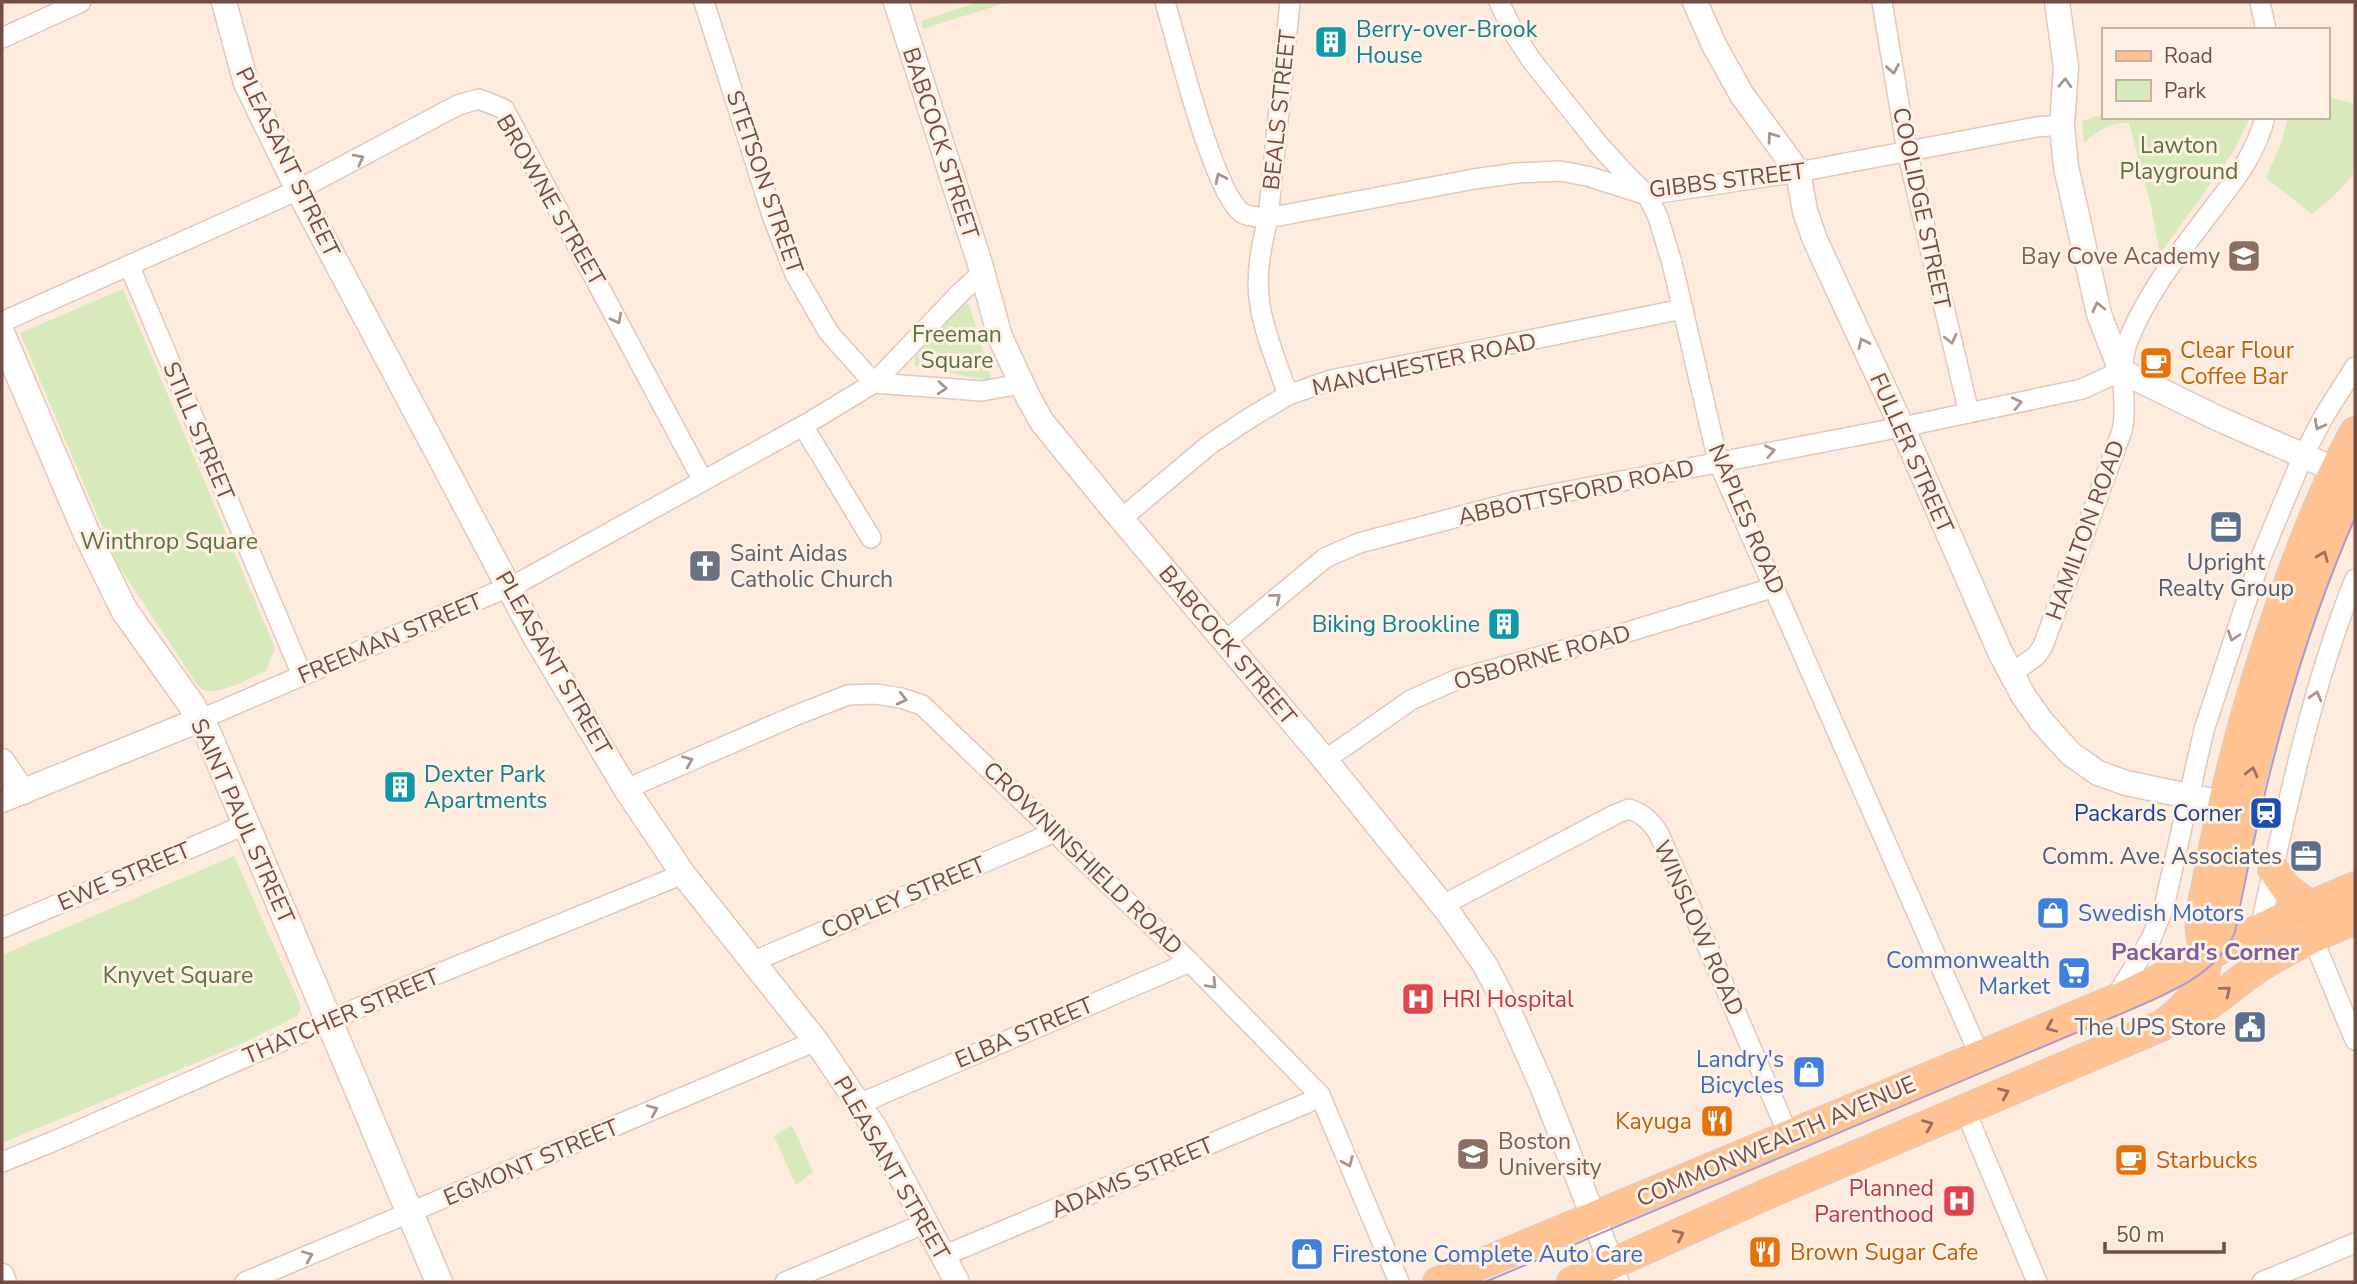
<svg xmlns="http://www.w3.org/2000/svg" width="2357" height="1284" viewBox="0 0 2357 1284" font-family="'Nunito Sans',sans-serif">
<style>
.green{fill:#d8eabc}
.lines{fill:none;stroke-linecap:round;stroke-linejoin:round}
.minor-casing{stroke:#e3c7bd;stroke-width:22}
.tertiary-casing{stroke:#e3c7bd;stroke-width:27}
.secondary-casing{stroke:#e8c6b9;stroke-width:29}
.primary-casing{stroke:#d8cdcb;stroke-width:32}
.minor{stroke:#fff;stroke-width:19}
.tertiary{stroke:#fff;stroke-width:24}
.secondary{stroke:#fff;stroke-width:26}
.primary{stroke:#ffc293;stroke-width:30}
.tram{stroke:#ab9dc5;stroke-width:2}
.oneway{stroke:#ab948f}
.oneway2{stroke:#9d705c}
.labels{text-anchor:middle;stroke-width:6;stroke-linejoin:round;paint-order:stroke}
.culture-label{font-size:23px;fill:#0d838f;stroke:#fff0e5;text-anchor:start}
.street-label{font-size:23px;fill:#734d45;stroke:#fff0e5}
.park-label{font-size:23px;fill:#57743b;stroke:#fff0e5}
.education-label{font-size:23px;fill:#785e54;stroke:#fff0e5;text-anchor:end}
.food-label{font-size:23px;fill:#c56008;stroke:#fff0e5;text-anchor:start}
.worship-label{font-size:23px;fill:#5b616d;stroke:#fff0e5;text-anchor:start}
.service-label{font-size:23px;fill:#4e5e75;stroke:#fff0e5;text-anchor:end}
.transit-label{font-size:23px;fill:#164399;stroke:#fff0e5;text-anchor:end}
.shop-label{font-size:23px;fill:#366cbe;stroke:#fff0e5;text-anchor:start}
.health-label{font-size:23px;fill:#be3a42;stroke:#fff0e5;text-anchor:start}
.neighbourhood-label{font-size:24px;font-weight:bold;fill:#7a6097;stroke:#fff0e5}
</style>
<rect width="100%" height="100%" fill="#fdebde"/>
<!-- green -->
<g class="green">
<path d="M978 2H1008L923 29 921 21Z"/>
<path d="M2327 97 2355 104V173L2334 196 2312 214 2266 178 2282 141 2288 117H2327Z"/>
<path d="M2103 114V117H2250L2234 151 2160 254 2151 206 2129 123C2108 122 2099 131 2084 143L2082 121Z"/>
<path d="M123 289 275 648 266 671C248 678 213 701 198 686L118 565 20 333Z"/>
<path d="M965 302 969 304 991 378 987 380 915 366 914 358 961 304Z"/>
<path d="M234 856 300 1004V1011L297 1016 239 1045 2 1143V955Z"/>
<path d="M792 1125 813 1172 796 1185 774 1136Z"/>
</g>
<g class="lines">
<defs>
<g id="minor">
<path d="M704 2 773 218 795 274 829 333 874 383"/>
<path d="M1165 2C1177 42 1213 192 1242 213 1248 217 1260 217 1268 218L1474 179 1517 173 1560 171 1587 176 1647 195 1798 172 2036 127 2062 125"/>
<path d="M1499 2 1515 35 1532 61 1599 145 1629 178 1647 195 1658 217 1672 263 1718 461 1980 1056"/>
<path d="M1882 2 1907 151 1969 413"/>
<path d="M2260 2 2266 30"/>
<path d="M2 38 81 2"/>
<path d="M129 265 302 675"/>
<path d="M2 322 298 190 458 105 479 99 504 109 703 481"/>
<path d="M874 383 982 391 1020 384"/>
<path d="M1288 395C1279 368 1264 333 1260 305 1255 276 1261 247 1268 218L1290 2"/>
<path d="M803 426 871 538"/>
<path d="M1121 519 1209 445 1248 419 1288 395 1331 380 1683 309"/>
<path d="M1224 642 1325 558 1359 543 1518 501 1902 427 2082 389 2121 371"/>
<path d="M2011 674 2036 656 2043 646 2122 431C2129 400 2116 372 2128 341 2144 299 2175 258 2202 223 2227 189 2255 159 2265 117"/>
<path d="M199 720 522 581 808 423 874 383 960 293 982 273"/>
<path d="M1325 760 1411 700 1458 679 1608 638 1775 587"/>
<path d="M626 789 794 716 848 695 876 694 901 698 922 705 1190 962 1320 1095 1399 1282"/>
<path d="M1443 905 1616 814 1629 809C1643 814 1651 821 1659 834L1789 1136"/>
<path d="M2308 927 2355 1040"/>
<path d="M2 928 247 824"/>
<path d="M2260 929C2286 812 2310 691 2355 579"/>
<path d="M752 962 1055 832"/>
<path d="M2114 1000 2151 939 2164 907 2204 730 2261 557 2303 456 2324 416 2355 367"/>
<path d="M859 1104 1190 962"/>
<path d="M1965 1110 2037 1282"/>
<path d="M2 1162 52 1142 413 984 683 874"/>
<path d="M943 1256 1307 1103 1320 1095"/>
<path d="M1612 1265 1619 1282"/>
<path d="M245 1282 816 1041"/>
<path d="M785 1282 926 1223"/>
<path d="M2262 1282 2355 1243"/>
</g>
<g id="tertiary">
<path d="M224 2 246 83 298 190 533 633 626 789 683 874 816 1041 875 1128 957 1282"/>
<path d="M896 2 980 264 1000 337 1028 397 1042 422 1113 509 1325 760 1448 912 1485 965 1506 1005 1543 1088 1612 1265"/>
<path d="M1695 2 1714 45 1742 95 1798 172 1805 211 1815 240 1902 427 2001 654 2023 695 2041 721 2071 754 2098 773 2126 783 2222 803"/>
<path d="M2057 2 2066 67 2062 125 2066 167 2099 314 2121 371 2217 418 2336 470"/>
<path d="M2 761 23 792"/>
<path d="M2 800 199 720"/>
<path d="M2 1276 4 1282"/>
</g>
<path id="secondary" d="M2 335 86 532 124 610 191 704 208 734 439 1282"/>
<g id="primary">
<path d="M2273 869 2286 888 2310 906"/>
<path d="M2207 953C2230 903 2233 846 2247 793 2274 686 2308 579 2355 480"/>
<path d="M2182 1021C2208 1008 2229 988 2253 971 2285 949 2320 934 2355 919"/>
<path d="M1438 1282 2129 994 2285 917 2355 887"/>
<path d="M1572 1282 1769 1193 2161 1026C2183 1011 2207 987 2206 957 2205 949 2201 940 2201 931 2199 915 2204 900 2207 884 2225 786 2250 692 2284 597 2304 541 2326 484 2355 432"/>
</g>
</defs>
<!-- minor casing -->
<use href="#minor" class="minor-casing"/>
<!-- tertiary casing -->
<use href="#tertiary" class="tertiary-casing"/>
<!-- secondary casing -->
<use href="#secondary" class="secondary-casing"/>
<!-- primary casing -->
<use href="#primary" class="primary-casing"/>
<!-- minor -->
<use href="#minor" class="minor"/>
<!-- tertiary -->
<use href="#tertiary" class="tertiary"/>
<!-- secondary -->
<use href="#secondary" class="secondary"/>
<!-- primary -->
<use href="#primary" class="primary"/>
<!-- tram -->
<path class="tram" d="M1485 1282 2123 1013C2164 995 2217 976 2235 932 2262 792 2297 650 2355 518"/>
</g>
<!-- one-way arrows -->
<defs><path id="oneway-chevron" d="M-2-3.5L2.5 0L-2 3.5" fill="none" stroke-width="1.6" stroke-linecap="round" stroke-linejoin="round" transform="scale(1.75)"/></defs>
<g class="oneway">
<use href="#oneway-chevron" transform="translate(1893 69) rotate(80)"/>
<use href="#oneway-chevron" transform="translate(2065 83) rotate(-88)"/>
<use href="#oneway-chevron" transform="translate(1772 137) rotate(-126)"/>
<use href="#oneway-chevron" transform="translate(359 159) rotate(-28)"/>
<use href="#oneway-chevron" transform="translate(1220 178) rotate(-116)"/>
<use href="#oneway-chevron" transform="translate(2098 307) rotate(-103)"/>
<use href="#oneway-chevron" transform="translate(617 319) rotate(62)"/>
<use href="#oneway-chevron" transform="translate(1951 339) rotate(77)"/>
<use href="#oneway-chevron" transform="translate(1863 343) rotate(-115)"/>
<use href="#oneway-chevron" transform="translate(942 388) rotate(4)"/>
<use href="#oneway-chevron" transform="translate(2017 403) rotate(-12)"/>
<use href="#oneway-chevron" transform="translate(2319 425) rotate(118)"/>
<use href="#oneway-chevron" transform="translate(1770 451) rotate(-11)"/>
<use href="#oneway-chevron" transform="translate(1276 598) rotate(-40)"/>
<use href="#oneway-chevron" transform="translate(2233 636) rotate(108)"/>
<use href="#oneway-chevron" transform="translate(2316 696) rotate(-74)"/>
<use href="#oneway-chevron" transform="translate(902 699) rotate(14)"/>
<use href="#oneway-chevron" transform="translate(688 761) rotate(-23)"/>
<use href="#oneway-chevron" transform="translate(1212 984) rotate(46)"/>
<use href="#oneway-chevron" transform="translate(653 1110) rotate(-23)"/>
<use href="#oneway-chevron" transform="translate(1348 1162) rotate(67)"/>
<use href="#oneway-chevron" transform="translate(308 1256) rotate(-23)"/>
</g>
<g class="oneway2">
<use href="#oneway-chevron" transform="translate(2323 556) rotate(-68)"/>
<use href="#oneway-chevron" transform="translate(2252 772) rotate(-76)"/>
<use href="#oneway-chevron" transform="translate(2226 991) rotate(-39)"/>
<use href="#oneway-chevron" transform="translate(2051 1027) rotate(157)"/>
<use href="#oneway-chevron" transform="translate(2004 1093) rotate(-24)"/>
<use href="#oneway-chevron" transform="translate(1928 1125) rotate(-22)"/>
<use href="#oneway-chevron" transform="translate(1679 1235) rotate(-25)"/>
</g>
<!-- icons -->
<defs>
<symbol id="building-square" viewBox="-11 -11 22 22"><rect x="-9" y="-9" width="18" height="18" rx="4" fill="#0f9aa8" stroke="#fff0e5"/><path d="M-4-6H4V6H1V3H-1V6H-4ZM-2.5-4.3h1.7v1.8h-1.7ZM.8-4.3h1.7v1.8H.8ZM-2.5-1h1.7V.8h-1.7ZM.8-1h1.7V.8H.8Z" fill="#fff"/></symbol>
<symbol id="school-square" viewBox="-11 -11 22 22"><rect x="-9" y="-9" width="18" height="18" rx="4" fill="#8d6e63" stroke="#fff0e5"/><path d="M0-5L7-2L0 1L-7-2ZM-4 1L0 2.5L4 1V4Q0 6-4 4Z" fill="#fff"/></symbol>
<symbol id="cafe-square" viewBox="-11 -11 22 22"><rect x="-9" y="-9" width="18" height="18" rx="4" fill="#e8710a" stroke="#fff0e5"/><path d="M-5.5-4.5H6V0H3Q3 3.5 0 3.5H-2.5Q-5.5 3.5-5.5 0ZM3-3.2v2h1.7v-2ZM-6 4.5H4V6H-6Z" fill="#fff"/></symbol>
<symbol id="office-square" viewBox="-11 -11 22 22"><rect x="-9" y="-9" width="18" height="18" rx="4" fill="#5c6f8a" stroke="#fff0e5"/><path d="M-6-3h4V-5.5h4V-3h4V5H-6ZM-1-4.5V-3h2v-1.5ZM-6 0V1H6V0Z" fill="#fff"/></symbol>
<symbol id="church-square" viewBox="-11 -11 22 22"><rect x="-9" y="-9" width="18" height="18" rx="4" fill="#6b7280" stroke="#fff0e5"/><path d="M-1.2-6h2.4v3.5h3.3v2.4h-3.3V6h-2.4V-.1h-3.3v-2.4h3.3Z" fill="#fff"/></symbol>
<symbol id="station-square" viewBox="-11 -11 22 22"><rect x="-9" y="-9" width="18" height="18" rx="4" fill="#1a4fb4" stroke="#fff0e5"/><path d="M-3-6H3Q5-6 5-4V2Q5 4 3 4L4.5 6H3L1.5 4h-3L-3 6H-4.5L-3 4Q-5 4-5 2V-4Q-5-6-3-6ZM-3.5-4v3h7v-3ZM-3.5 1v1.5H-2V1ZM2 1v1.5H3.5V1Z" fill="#fff"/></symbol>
<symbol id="shop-square" viewBox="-11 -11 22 22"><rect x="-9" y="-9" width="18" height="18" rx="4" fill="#3f7fe0" stroke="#fff0e5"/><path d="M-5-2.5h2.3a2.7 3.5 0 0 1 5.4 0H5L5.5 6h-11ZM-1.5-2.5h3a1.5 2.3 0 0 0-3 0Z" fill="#fff"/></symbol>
<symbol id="supermarket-square" viewBox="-11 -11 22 22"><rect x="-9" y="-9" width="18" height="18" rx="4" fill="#3f7fe0" stroke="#fff0e5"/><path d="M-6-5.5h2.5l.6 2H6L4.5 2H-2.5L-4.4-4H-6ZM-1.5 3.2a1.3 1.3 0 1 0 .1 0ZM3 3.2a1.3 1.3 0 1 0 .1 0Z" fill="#fff"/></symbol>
<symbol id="hospital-square" viewBox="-11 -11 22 22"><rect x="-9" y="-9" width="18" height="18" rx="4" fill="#e0444e" stroke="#fff0e5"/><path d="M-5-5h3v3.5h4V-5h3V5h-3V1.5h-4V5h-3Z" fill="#fff"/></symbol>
<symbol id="civic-square" viewBox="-11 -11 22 22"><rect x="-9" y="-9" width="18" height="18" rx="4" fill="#5c6f8a" stroke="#fff0e5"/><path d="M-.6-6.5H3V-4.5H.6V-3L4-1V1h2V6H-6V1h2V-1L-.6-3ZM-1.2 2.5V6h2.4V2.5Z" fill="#fff"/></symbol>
<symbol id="restaurant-square" viewBox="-11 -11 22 22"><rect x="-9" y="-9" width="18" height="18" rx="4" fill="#e8710a" stroke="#fff0e5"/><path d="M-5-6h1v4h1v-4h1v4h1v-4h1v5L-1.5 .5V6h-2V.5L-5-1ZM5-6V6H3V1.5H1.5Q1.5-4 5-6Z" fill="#fff"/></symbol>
<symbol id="university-square" viewBox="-11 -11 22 22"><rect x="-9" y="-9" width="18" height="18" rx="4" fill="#8d6e63" stroke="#fff0e5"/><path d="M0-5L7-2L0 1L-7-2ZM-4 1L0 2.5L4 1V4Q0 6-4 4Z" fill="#fff"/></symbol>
</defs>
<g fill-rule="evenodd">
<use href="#building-square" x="1312" y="23" width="38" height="38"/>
<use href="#school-square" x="2225" y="237" width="38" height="38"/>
<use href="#cafe-square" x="2137" y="344" width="38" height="38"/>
<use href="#office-square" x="2207" y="508" width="38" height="38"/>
<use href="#church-square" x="686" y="547" width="38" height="38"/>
<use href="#building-square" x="1485" y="605" width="38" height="38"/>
<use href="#building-square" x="381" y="768" width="38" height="38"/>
<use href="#station-square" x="2247" y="794" width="38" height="38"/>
<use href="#office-square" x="2287" y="837" width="38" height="38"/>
<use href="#shop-square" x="2034" y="894" width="38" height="38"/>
<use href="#supermarket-square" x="2055" y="954" width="38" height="38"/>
<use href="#hospital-square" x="1399" y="980" width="38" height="38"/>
<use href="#civic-square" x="2231" y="1008" width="38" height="38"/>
<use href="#shop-square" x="1790" y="1053" width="38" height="38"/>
<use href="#restaurant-square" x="1698" y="1102" width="38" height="38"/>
<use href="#university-square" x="1454" y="1135" width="38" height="38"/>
<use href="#cafe-square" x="2112" y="1141" width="38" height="38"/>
<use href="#hospital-square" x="1940" y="1182" width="38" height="38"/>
<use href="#restaurant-square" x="1746" y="1233" width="38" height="38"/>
<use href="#shop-square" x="1288" y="1235" width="38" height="38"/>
</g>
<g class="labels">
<!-- culture labels -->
<g class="culture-label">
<text x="1356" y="37">Berry-over-Brook<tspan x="1356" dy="26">House</tspan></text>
<text x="1480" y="632" text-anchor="end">Biking Brookline</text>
<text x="424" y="782">Dexter Park<tspan x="424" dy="26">Apartments</tspan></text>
</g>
<!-- street labels -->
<g class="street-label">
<text transform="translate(1279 110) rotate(-84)" y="8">BEALS STREET</text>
<text transform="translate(941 143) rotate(72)" y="8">BABCOCK STREET</text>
<text transform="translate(288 162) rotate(64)" y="8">PLEASANT STREET</text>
<text transform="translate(1727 180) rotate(-7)" y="8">GIBBS STREET</text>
<text transform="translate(765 182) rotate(71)" y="8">STETSON STREET</text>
<text transform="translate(551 200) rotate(60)" y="8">BROWNE STREET</text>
<text transform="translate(1922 208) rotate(78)" y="8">COOLIDGE STREET</text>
<text transform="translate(1424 364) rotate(-12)" y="8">MANCHESTER ROAD</text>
<text transform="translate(199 431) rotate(67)" y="8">STILL STREET</text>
<text transform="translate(1912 453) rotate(66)" y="8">FULLER STREET</text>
<text transform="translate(1576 492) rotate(-12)" y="8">ABBOTTSFORD ROAD</text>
<text transform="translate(1747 519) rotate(67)" y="8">NAPLES ROAD</text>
<text transform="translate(2085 530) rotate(-70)" y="8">HAMILTON ROAD</text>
<text transform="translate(390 638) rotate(-23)" y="8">FREEMAN STREET</text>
<text transform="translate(1228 645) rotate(50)" y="8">BABCOCK STREET</text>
<text transform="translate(1542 657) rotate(-16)" y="8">OSBORNE ROAD</text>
<text transform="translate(554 663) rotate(60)" y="8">PLEASANT STREET</text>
<text transform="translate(243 821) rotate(66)" y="8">SAINT PAUL STREET</text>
<text transform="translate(1083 858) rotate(44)" y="8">CROWNINSHIELD ROAD</text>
<text transform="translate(124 876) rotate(-23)" y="8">EWE STREET</text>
<text transform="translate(903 897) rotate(-23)" y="8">COPLEY STREET</text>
<text transform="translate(1699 928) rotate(66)" y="8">WINSLOW ROAD</text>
<text transform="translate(341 1016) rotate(-23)" y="8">THATCHER STREET</text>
<text transform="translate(1024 1032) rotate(-23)" y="8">ELBA STREET</text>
<text transform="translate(1776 1141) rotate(-23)" y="8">COMMONWEALTH AVENUE</text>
<text transform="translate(531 1162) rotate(-23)" y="8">EGMONT STREET</text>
<text transform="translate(892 1168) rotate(60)" y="8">PLEASANT STREET</text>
<text transform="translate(1132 1177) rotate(-23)" y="8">ADAMS STREET</text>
</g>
<!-- park labels -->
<g class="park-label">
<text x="2179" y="153">Lawton<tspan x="2179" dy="26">Playground</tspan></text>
<text x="957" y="342">Freeman<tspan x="957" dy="26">Square</tspan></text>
<text x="169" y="549">Winthrop Square</text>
<text x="178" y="983">Knyvet Square</text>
</g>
<!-- education labels -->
<g class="education-label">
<text x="2220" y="264">Bay Cove Academy</text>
<text x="1498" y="1149" text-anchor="start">Boston<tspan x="1498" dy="26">University</tspan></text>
</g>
<!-- food labels -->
<g class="food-label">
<text x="2180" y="358">Clear Flour<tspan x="2180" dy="26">Coffee Bar</tspan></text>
<text x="1692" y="1129" text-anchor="end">Kayuga</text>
<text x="2156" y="1168">Starbucks</text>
<text x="1790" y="1260">Brown Sugar Cafe</text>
</g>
<!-- worship labels -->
<g class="worship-label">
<text x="730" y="561">Saint Aidas<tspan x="730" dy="26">Catholic Church</tspan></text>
</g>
<!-- service labels -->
<g class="service-label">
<text x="2226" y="570" text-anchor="middle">Upright<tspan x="2226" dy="26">Realty Group</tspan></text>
<text x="2282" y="864">Comm. Ave. Associates</text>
<text x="2226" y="1035">The UPS Store</text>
</g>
<!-- transit labels -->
<g class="transit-label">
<text x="2242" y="821">Packards Corner</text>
</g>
<!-- shop labels -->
<g class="shop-label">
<text x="2078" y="921">Swedish Motors</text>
<text x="2050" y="968" text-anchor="end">Commonwealth<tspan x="2050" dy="26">Market</tspan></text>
<text x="1784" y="1067" text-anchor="end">Landry's<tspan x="1784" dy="26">Bicycles</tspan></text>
<text x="1332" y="1262">Firestone Complete Auto Care</text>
</g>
<!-- health labels -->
<g class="health-label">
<text x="1442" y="1007">HRI Hospital</text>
<text x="1934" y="1196" text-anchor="end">Planned<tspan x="1934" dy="26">Parenthood</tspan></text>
</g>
<!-- neighbourhood labels -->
<g class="neighbourhood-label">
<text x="2205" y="960">Packard's Corner</text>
</g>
</g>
<!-- border -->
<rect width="2357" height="1284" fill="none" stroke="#734d45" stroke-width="7"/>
<!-- legend -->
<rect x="2102" y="28" width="228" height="91" fill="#fff0e5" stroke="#c7afa5" stroke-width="2"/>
<rect x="2116" y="51" width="35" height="10" fill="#ffc293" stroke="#c7afa5" stroke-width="2"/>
<text x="2164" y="63" font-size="21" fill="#734d45">Road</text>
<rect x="2116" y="80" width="35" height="21" fill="#d8eabc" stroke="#c7afa5" stroke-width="2"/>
<text x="2164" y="98" font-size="21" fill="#734d45">Park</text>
<!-- scale -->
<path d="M2105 1242v10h119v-10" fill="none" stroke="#734d45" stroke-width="3.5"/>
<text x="2116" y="1242" font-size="21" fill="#734d45" stroke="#fff0e5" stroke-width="5" paint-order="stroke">50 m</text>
</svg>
